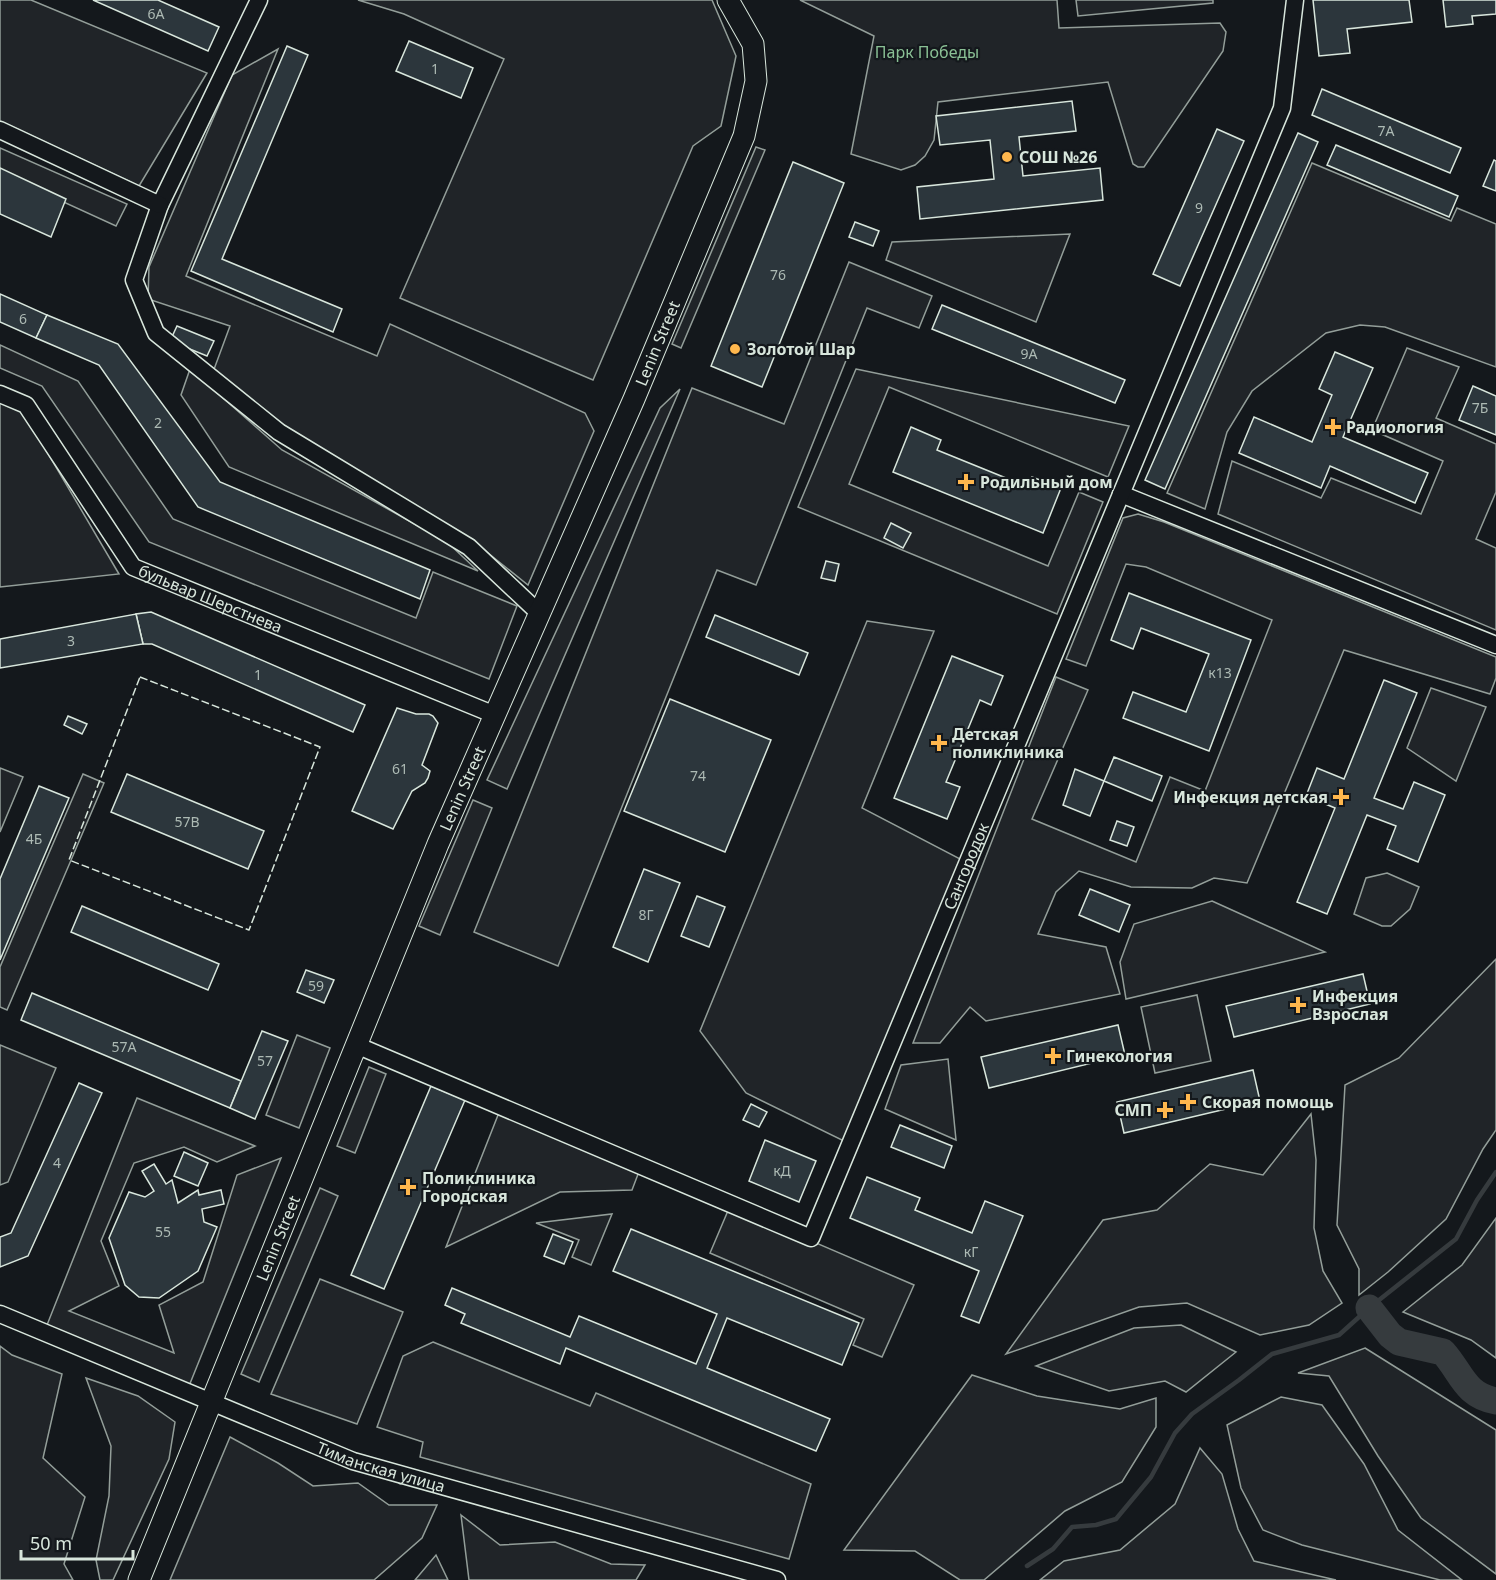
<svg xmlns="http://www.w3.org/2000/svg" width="1496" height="1580" viewBox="0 0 1496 1580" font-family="'Noto Sans',sans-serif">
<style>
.green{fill:#202428;stroke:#939e99;stroke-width:1.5}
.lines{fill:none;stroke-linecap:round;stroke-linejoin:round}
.stream{stroke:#363b3e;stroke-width:4.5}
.river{stroke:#363b3e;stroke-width:27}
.building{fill:#2c363c;stroke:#d8e6dc;stroke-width:1.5}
.minor-casing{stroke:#d8e6dc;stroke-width:19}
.major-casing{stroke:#d8e6dc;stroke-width:23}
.minor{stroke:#14181c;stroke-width:16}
.major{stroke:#14181c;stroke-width:21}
.fence{stroke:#d8e6dc;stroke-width:1.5;stroke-dasharray:8 3;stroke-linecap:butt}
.poi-dot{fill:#ffb74d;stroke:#14181c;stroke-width:2}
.labels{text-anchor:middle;stroke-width:4.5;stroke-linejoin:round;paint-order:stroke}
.number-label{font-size:14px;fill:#adbab4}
.park-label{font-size:16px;fill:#8ac095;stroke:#14181c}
.poi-label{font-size:16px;font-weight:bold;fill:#d8e6dc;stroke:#14181c;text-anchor:start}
.street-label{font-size:16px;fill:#d8e6dc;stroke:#14181c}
</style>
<rect width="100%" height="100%" fill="#14181c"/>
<!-- green -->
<g class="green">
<path d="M0 0H31L207 73 139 186 0 121Z"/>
<path d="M358 0H712L736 56 721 126 693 146 593 380 400 298 504 59 404 14Z"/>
<path d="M800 0H1057L1059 28 1220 23 1226 32 1223 51 1144 167H1138L1133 164 1108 82 938 102 934 140 925 156 915 165 901 170 851 154 874 36Z"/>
<path d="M1076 0H1213V3L1078 16Z"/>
<path d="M278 49 186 276 377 356 390 324 585 413 594 431 528 585 473 541 284 429 213 372 230 326 148 299 149 267 232 75Z"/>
<path d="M756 147 765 150 681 348 672 344Z"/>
<path d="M0 148 127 204 116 226 0 173Z"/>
<path d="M1312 163 1451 221 1457 208 1496 224V367L1385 327 1360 325 1326 333 1252 391 1227 432 1205 509 1167 493Z"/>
<path d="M1070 234 1036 322 886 260 892 242Z"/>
<path d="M849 262 932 296 919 328 867 308 756 585 717 570 558 966 474 932 692 388 784 424Z"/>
<path d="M0 345 78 381 173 519 416 618 433 572 517 606 489 679 149 542 42 386 0 368Z"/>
<path d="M1407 348 1459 367 1436 418 1496 444V492L1476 539 1496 548V630L1218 514 1232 461 1321 498 1331 478 1421 514 1443 461 1372 430Z"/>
<path d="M190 369 282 450 447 542 478 571 229 467 181 395Z"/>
<path d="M856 369 1129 426 1108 477 889 387 849 484 1048 566 1079 492 1103 502 1057 614 798 507Z"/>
<path d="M680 389 507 789 487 780 660 408Z"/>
<path d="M0 401 23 411 119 574 0 587Z"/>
<path d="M1138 514 1164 522 1496 657V678L1490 694 1344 650 1247 883 1214 878 1192 888 1131 887 1079 871 1056 892 1038 934 1106 947 1120 994 986 1021 970 1007 940 1043H913L1056 677 1088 690 1032 819 1136 862 1170 777 1205 791 1272 620 1146 567 1126 564 1086 666 1066 659 1123 518Z"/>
<path d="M867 621 934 631 862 808 966 862 850 1144 746 1093 700 1031Z"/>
<path d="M1431 688 1486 707 1456 781 1407 748Z"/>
<path d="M0 768 23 777 0 832Z"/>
<path d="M83 774 104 783 7 1010 0 1007V967Z"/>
<path d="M473 800 492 808 440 935 419 926Z"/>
<path d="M1387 873 1419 887 1410 909 1391 926H1382L1354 914 1366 878Z"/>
<path d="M1212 901 1325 952 1126 999 1120 962 1134 924Z"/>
<path d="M1496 959V1130L1483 1149 1446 1219 1388 1272 1359 1295V1269L1337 1225 1345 1085 1399 1058Z"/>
<path d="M1197 995 1211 1061 1155 1073 1141 1007Z"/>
<path d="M297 1035 330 1048 299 1128 266 1115Z"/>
<path d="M0 1045 56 1068 8 1182 0 1185Z"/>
<path d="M948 1059 956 1140 885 1109 901 1065Z"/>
<path d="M369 1067 386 1074 355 1153 337 1146Z"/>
<path d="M137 1098 255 1146 217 1162 184 1147 134 1163 101 1241 119 1286 69 1311 174 1353 159 1305 203 1282 237 1175 281 1158 189 1386 47 1325Z"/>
<path d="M500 1110 640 1169 632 1190 560 1192 446 1247Z"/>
<path d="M1311 1114 1316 1160 1314 1228 1323 1271 1342 1303 1309 1325 1260 1335 1187 1303 1139 1307 1006 1354 1103 1220 1157 1210 1210 1164 1263 1175Z"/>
<path d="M320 1188 338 1196 259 1382 241 1374Z"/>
<path d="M730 1206 914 1285 882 1357 853 1345 864 1319 710 1253Z"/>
<path d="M612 1214 591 1265 572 1257 579 1240 536 1223Z"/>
<path d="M1496 1218V1358L1471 1340 1403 1312 1462 1265Z"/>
<path d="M320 1279 403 1312 357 1424 271 1394Z"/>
<path d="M1181 1325 1236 1352 1186 1392 1165 1381 1109 1391 1036 1366 1134 1328Z"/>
<path d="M433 1342 590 1406 596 1393 811 1484 789 1559 420 1457 423 1442 377 1427 403 1356Z"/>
<path d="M0 1346 12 1355 62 1374 43 1458 85 1497 64 1564 73 1580H0Z"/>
<path d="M1365 1348 1496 1430V1574L1421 1518 1378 1456 1329 1376 1298 1373Z"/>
<path d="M972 1375 1037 1396 1120 1409 1156 1398V1427L1122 1482 1065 1511 984 1580H960L915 1551 844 1550Z"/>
<path d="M86 1378 138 1396 175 1422 169 1459 113 1580H100L96 1560 109 1496 111 1446Z"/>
<path d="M1281 1397 1322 1405 1364 1464 1398 1530 1462 1580H1440L1302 1545 1263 1530 1241 1488 1227 1425Z"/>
<path d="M230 1437 278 1463 313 1486 358 1483 389 1505H437L422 1538 374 1580H170Z"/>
<path d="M1200 1448 1222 1474 1238 1529 1254 1561 1336 1580H1040L1064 1561 1120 1550 1175 1504Z"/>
<path d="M461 1515 500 1545 555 1542 611 1564 645 1565 636 1580H469Z"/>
<path d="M436 1555 448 1580H415Z"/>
</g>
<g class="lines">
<!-- stream -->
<path class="stream" d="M1027 1566 1053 1549 1072 1527 1096 1525 1116 1519 1151 1477 1175 1433 1192 1414 1239 1380 1272 1354 1339 1335 1369 1308 1456 1239 1477 1200 1496 1172"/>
<!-- river -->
<path class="river" d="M1369 1308 1390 1335 1399 1342 1443 1352C1462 1373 1464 1395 1496 1401"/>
</g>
<!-- building -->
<g class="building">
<path d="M93 0H158L219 27 208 51Z"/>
<path d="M1313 0H1409L1412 22 1347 29 1350 53 1319 56Z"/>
<path d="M1443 0H1496V14L1472 16 1473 24 1446 27Z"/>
<path d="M409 41 473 68 461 98 396 71Z"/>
<path d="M287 46 308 55 222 259 342 309 333 332 191 271Z"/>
<path d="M1322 89 1461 148 1450 173 1312 115Z"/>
<path d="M1072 101 1076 131 1019 137 1023 176 1100 168 1103 200 920 219 917 187 994 179 990 140 940 145 936 116Z"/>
<path d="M1217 129 1244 141 1180 286 1153 274Z"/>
<path d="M1298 133 1318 142 1165 489 1145 480Z"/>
<path d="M1336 145 1458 196 1449 217 1327 165Z"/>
<path d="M1494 160 1496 161V191L1483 186Z"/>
<path d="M793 162 844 183 762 387 711 366Z"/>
<path d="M0 168 66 199 51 237 0 214Z"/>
<path d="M855 222 879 231 873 246 849 237Z"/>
<path d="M0 294 47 315 36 338 0 322Z"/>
<path d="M942 305 1125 380 1115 403 932 329Z"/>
<path d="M47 315 118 344 220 482 430 570 420 599 198 507 99 365 36 338Z"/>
<path d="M177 326 214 341 207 356 170 341Z"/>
<path d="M1335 352 1373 368 1343 437 1428 473 1415 503 1330 466 1321 488 1239 453 1254 417 1312 442 1332 395 1319 389Z"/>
<path d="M1473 386 1496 396V435L1459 420Z"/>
<path d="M911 427 941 440 937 450 1028 487 1032 477 1061 488 1043 533 893 472Z"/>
<path d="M891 523 911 533 903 548 884 538Z"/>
<path d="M826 561 839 564 835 581 821 578Z"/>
<path d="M1129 593 1251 640 1209 751 1123 718 1133 692 1186 712 1209 654 1141 628 1133 649 1111 640Z"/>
<path d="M151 612 365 705 353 732 152 644H143L136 614Z"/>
<path d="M136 614 143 644 0 668V639Z"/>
<path d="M715 615 808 653 799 675 706 637Z"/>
<path d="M952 656 1003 676 991 705 980 700 946 782 960 787 947 819 894 798Z"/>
<path d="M1384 680 1417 693 1374 798 1403 809 1414 782 1445 795 1418 862 1387 849 1396 826 1367 815 1327 914 1297 902 1335 808 1306 796 1317 768 1344 779Z"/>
<path d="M670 699 771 740 725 852 624 811Z"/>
<path d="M397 708 416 714H429L433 716 438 723 422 765 430 771 428 778 425 783 412 791 393 829 352 811Z"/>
<path d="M68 716 87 724 82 734 64 725Z"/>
<path d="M1114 757 1162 776 1152 801 1104 781Z"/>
<path d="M1075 769 1104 781 1090 816 1063 805Z"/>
<path d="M127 774 264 831 248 869 111 812Z"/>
<path d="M39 786 69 798 0 960V879Z"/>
<path d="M1117 821 1134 827 1127 846 1110 840Z"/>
<path d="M644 869 680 883 648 962 613 947Z"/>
<path d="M1090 889 1130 905 1119 932 1079 915Z"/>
<path d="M697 896 725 907 709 947 681 936Z"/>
<path d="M82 906 219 964 208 990 71 932Z"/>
<path d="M306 970 334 980 324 1003 297 992Z"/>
<path d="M1363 974 1370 1004 1234 1037 1226 1006Z"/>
<path d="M32 993 241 1081 230 1108 21 1020Z"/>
<path d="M1118 1025 1125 1055 989 1088 981 1057Z"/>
<path d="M262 1031 288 1041 255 1119 230 1108Z"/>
<path d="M1253 1070 1260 1101 1124 1133 1117 1102Z"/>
<path d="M79 1083 102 1093 28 1256 0 1267V1237L11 1233Z"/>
<path d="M431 1086 465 1100 384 1289 351 1275Z"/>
<path d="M751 1104 767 1112 759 1127 743 1120Z"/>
<path d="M900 1125 952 1146 944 1168 891 1147Z"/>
<path d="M765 1140 816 1161 799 1202 749 1181Z"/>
<path d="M184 1152 208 1163 198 1186 174 1176Z"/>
<path d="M154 1164 166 1184 172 1180 178 1203 198 1190 199 1195 221 1190 224 1204 202 1209 204 1222 217 1227 198 1271 159 1298 139 1297 125 1285 109 1238 129 1192 145 1197 154 1191 142 1171Z"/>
<path d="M867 1177 920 1198 915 1210 972 1233 985 1201 1023 1216 979 1323 961 1316 979 1271 850 1218Z"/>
<path d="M631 1229 859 1323 842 1365 727 1318 707 1368 830 1419 816 1451 566 1348 560 1364 461 1323 465 1314 445 1305 452 1288 570 1337 579 1316 696 1364 717 1314 613 1271Z"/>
<path d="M553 1234 573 1242 564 1264 544 1256Z"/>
</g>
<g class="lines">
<defs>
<g id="minor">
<path d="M259 0 160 205 134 280 156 333 279 432 469 547 539 613"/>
<path d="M0 130 160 205"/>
<path id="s1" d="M0 394 26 405 133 567 495 715"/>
<path d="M1121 494 1496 645"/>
<path id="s2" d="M356 1045 811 1238 1282 108 1295 0"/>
<path id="s3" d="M0 1314 353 1461 777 1580"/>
</g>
<g id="major">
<path id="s4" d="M139 1580 438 844 634 399 744 136 756 81 753 44 728 0"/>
</g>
</defs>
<!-- minor casing -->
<use href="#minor" class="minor-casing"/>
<!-- major casing -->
<use href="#major" class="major-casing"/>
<!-- minor -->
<use href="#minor" class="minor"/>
<!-- major -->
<use href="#major" class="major"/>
<!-- fence -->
<path class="fence" d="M140 677 320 747 249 930 69 860Z"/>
</g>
<!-- markers -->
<g class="poi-dot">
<circle cx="1007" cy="157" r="6"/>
<circle cx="735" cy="349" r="6"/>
<path d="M1330 418h6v6h6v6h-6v6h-6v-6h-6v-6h6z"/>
<path d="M963 473h6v6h6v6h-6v6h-6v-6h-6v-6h6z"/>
<path d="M936 734h6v6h6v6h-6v6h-6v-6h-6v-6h6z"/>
<path d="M1338 788h6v6h6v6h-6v6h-6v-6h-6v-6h6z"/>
<path d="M1295 996h6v6h6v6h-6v6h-6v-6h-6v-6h6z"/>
<path d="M1050 1047h6v6h6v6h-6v6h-6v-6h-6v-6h6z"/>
<path d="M1185 1093h6v6h6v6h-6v6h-6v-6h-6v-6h6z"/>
<path d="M1162 1101h6v6h6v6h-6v6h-6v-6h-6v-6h6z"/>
<path d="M405 1178h6v6h6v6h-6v6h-6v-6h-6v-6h6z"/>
</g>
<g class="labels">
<!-- number labels -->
<g class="number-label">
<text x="156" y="19">6А</text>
<text x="435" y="74">1</text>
<text x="1386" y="136">7А</text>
<text x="1199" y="213">9</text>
<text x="778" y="280">76</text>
<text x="23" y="324">6</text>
<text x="1029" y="359">9А</text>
<text x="1480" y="413">7Б</text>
<text x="158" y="428">2</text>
<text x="71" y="646">3</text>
<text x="1220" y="678">к13</text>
<text x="258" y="680">1</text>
<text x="400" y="774">61</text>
<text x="698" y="781">74</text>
<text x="187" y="827">57В</text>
<text x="34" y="844">4Б</text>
<text x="646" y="920">8Г</text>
<text x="316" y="991">59</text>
<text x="124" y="1052">57А</text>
<text x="265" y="1066">57</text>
<text x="57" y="1168">4</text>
<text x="782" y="1176">кД</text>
<text x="163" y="1237">55</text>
<text x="971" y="1257">кГ</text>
</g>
<!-- park labels -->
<g class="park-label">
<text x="927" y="58">Парк Победы</text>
</g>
<!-- poi labels -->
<g class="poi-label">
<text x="1019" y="163">СОШ №26</text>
<text x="747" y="355">Золотой Шар</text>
<text x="1346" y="433">Радиология</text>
<text x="980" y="488">Родильный дом</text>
<text x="952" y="740">Детская<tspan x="952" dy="18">поликлиника</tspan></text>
<text x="1328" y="803" text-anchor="end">Инфекция детская</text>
<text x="1312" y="1002">Инфекция<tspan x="1312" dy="18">Взрослая</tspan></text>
<text x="1066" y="1062">Гинекология</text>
<text x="1202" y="1108">Скорая помощь</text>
<text x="1152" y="1116" text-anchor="end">СМП</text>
<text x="422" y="1184">Поликлиника<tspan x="422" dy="18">Городская</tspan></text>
</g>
<!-- street labels -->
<g class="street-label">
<text dy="6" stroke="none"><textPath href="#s4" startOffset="1341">Lenin Street</textPath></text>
<text dy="6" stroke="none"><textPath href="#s1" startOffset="306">бульвар Шерстнева</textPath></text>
<text dy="6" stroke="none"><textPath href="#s4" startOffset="855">Lenin Street</textPath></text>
<text dy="6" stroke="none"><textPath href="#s2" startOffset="897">Сангородок</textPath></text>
<text dy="6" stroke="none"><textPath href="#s4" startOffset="369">Lenin Street</textPath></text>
<text dy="6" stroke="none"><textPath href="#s3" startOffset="411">Тиманская улица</textPath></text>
</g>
</g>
<!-- scale -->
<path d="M21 1550v9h112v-9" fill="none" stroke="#d8e6dc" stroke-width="3"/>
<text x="30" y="1550" font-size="18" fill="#d8e6dc" stroke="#14181c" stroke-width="4.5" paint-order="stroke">50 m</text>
</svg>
